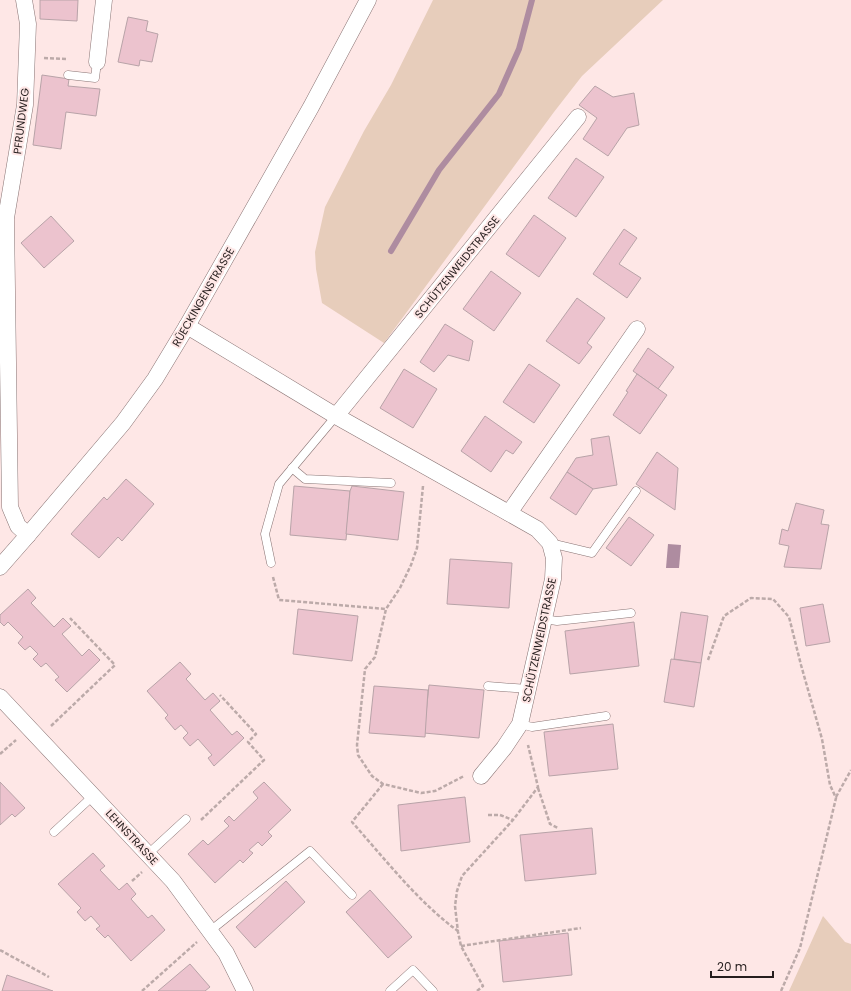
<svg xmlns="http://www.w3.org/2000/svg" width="851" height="991" viewBox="0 0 851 991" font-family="Poppins,sans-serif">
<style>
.green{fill:#e7cdbb}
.water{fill:#ae8ca0}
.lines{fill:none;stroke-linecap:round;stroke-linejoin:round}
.stream{stroke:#ae8ca0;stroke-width:6}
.building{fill:#ecc3ce;stroke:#b8a3a8}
.lane-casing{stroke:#897474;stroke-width:9}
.street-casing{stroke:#897474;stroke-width:17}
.path{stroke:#bcaaa9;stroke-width:2.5;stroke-dasharray:4 2;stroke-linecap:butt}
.lane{stroke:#fff;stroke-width:8}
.street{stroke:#fff;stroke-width:16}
.labels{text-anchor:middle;stroke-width:4;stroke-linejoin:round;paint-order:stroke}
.street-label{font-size:11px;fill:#261e1e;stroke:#fee7e6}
</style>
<rect width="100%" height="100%" fill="#fee7e6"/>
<!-- green -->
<g class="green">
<path d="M433 0H663L582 76 554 112 384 343 322 303 316 269 315 252 325 207 364 131 391 85Z"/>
<path d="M823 916 845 942 851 944V991H789Z"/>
</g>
<!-- water -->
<path class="water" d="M668 544 681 545 679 568H666Z"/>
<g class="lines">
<!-- stream -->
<path class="stream" d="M391 251 439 170 499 94 519 49 532 0"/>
</g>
<!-- building -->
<g class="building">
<path d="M40 0H78L77 21 40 19Z"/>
<path d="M128 17 148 21 146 31 158 34 152 62 140 60 139 66 118 62Z"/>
<path d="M42 75 69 79 68 86 100 89 96 116 66 112 61 149 33 145Z"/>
<path d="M595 86 613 97 634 93 639 125 627 128 608 156 583 139 597 118 579 105Z"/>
<path d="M576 158 604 177 576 217 548 198Z"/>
<path d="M534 215 566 238 539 277 506 254Z"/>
<path d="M51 216 74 241 44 268 21 243Z"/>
<path d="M624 229 637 238 619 264 641 278 627 298 593 274Z"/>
<path d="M491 271 521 293 494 331 463 309Z"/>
<path d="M577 298 605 318 587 343 592 347 579 364 546 341Z"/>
<path d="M445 324 473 341 469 361 448 355 434 372 420 362Z"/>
<path d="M648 348 674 367 658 389 633 371Z"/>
<path d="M529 364 560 385 534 423 503 402Z"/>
<path d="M404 369 437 389 413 428 380 408Z"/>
<path d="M637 374 667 395 640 434 613 415 628 392 626 391Z"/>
<path d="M485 416 522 442 513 454 506 450 491 472 461 451Z"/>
<path d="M609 436 617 485 593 489 567 472 576 458 593 455 591 439Z"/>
<path d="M657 452 678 468 675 510 636 484Z"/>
<path d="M567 472 593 489 576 515 550 498Z"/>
<path d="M126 479 154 504 122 541 118 537 99 558 71 534 104 497 107 500Z"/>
<path d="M294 486 350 491 346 540 290 535Z"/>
<path d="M352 486 404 492 398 540 346 534 350 491Z"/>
<path d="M796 503 824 510 821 524 829 525 821 569 784 567 789 546 779 544 782 529 788 531Z"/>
<path d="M629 517 654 535 631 566 606 548Z"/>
<path d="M450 559 512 563 509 608 447 604Z"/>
<path d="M28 589 36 598 31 603 54 627 63 618 71 626 62 634 82 656 89 649 100 660 67 692 55 680 59 677 46 663 41 667 33 659 38 654 30 646 25 650 18 643 23 637 8 622 4 626 0 622V615Z"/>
<path d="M823 604 830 642 806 646 800 608Z"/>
<path d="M298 609 358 616 352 661 293 654Z"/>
<path d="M681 612 708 616 701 663 674 659Z"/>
<path d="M634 622 639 666 570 674 565 631Z"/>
<path d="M671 659 701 663 694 707 664 702Z"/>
<path d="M180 662 191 674 186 679 205 700 213 693 220 701 210 710 232 735 237 731 244 738 214 766 208 758 212 755 198 739 190 746 183 738 188 733 181 725 175 730 165 718 168 715 147 691Z"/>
<path d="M429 685 484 690 479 738 424 733Z"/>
<path d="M374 686 428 690 425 737 369 733Z"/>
<path d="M613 724 618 769 549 776 544 732Z"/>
<path d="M0 782 25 808 15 817 12 814 0 825Z"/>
<path d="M264 782 291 810 268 832 272 836 262 846 258 842 249 850 253 853 243 863 240 860 215 883 188 854 203 840 208 845 229 826 224 821 229 816 234 821 258 798 253 792Z"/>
<path d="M465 797 470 842 401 851 398 805Z"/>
<path d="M592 828 596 874 525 881 520 835Z"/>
<path d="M93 853 105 866 100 870 119 890 127 883 136 894 131 899 148 918 152 915 165 930 131 961 108 935 105 938 96 929 100 926 91 916 85 921 77 912 81 908 58 884Z"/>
<path d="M286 881 305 902 255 948 236 927Z"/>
<path d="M370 890 412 937 388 958 346 912Z"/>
<path d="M568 933 572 975 503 982 499 941Z"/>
<path d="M190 964 210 987 205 991H158Z"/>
<path d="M7 975 53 991H2Z"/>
</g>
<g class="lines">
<defs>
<g id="lane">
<path d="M68 75 95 78 97 62"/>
<path d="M292 468 305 479 391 483"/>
<path d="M550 543 592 553 636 491"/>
<path d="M271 563 265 534 279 484 336 416"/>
<path d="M544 619 557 621 631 613"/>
<path d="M488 686 528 689"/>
<path d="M520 724 532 727 606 716"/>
<path d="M54 832 93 796"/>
<path d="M148 854 186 819"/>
<path d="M210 931 310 851 352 895"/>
<path d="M390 991 413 970 433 991"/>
</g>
<g id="street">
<path d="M24 0 28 24 25 105 6 218 10 507 18 526 28 535"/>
<path d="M97 62 104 0"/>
<path d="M187 326 336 416 537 529 550 543 554 558 553 579 520 724 504 748 481 776"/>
<path d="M336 416 578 117"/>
<path d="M509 513 637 329"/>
<path d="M0 567 28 535 123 423 155 379 187 326 311 107 368 0"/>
<path d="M0 697 173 881 226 953 245 991"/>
</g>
</defs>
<!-- lane casing -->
<use href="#lane" class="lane-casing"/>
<!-- street casing -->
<use href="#street" class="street-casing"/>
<!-- path -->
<g class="path">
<path d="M44 58 67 59"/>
<path d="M423 486 417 548 411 565 400 588 386 609 375 657 365 669 357 745 358 755 372 776 383 784 421 793 435 791 464 776"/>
<path d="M273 577 279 600 386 609"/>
<path d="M708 660 724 616 751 598 773 599 789 617 801 665 822 739 830 785 836 798 800 948 781 991"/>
<path d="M51 726 115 665 70 618"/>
<path d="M0 754 16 740"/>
<path d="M383 784 352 822C384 858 419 903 458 931"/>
<path d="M538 788 550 824 558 828"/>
<path d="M836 797 851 770"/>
<path d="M488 815H500L513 820"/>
<path d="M201 820 264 760 248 742 256 734 220 695"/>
<path d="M132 881 142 872"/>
<path d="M461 946 581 928"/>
<path d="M0 950 49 977"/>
<path d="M142 991 197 942"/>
<path d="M477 991 483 986 461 946 458 932 455 906 457 891 462 876 513 820 538 787 528 745"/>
</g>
<!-- lane -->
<use href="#lane" class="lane"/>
<!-- street -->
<use href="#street" class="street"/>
</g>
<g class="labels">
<!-- street labels -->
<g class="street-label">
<text transform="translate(21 121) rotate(-83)" y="4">PFRUNDWEG</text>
<text transform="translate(457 267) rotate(-51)" y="4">SCHÜTZENWEIDSTRASSE</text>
<text transform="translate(203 297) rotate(-60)" y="4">RÜECKINGENSTRASSE</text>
<text transform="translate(539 640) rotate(-78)" y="4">SCHÜTZENWEIDSTRASSE</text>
<text transform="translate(132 837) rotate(47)" y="4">LEHNSTRASSE</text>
</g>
</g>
<!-- scale -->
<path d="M711 971v6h62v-6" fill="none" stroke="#261e1e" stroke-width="2"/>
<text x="717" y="971" font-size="12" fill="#261e1e" stroke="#fee7e6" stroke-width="3" paint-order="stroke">20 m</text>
</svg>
